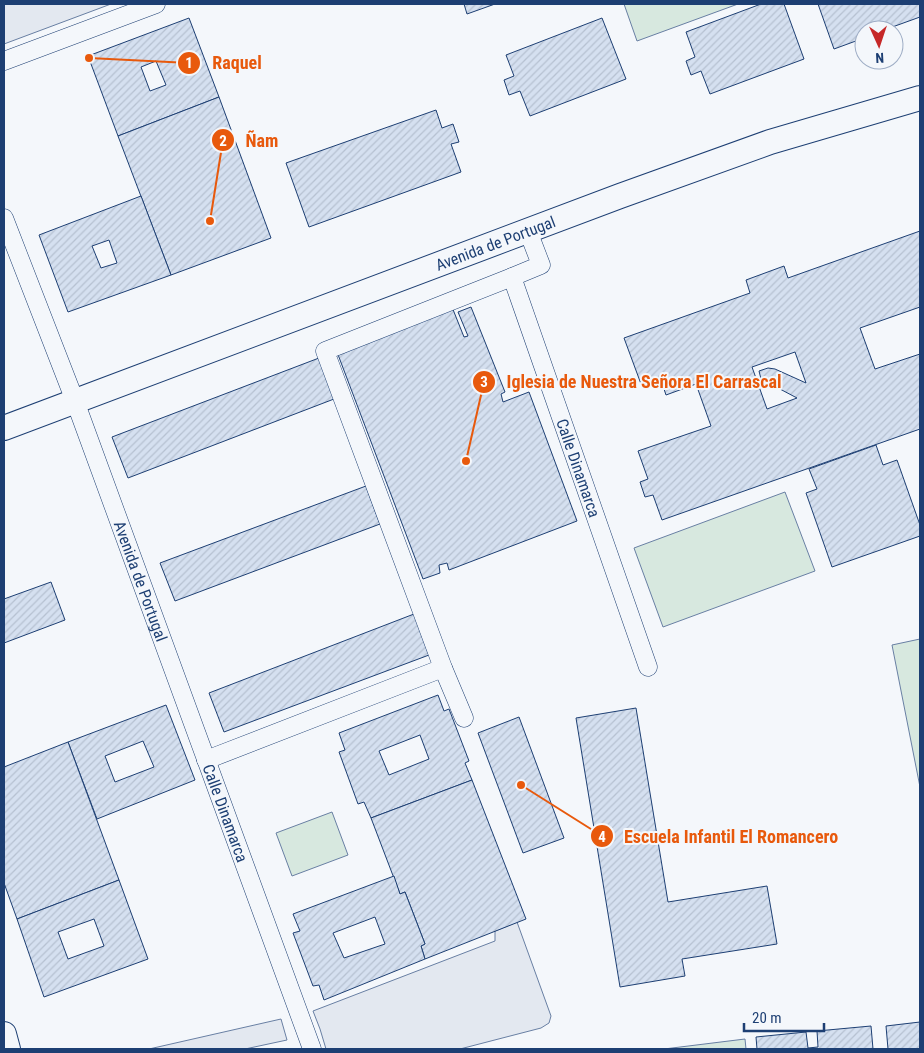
<svg xmlns="http://www.w3.org/2000/svg" width="924" height="1053" viewBox="0 0 924 1053" font-family="'Roboto Condensed',sans-serif">
<style>
.green{fill:#d7e8df;stroke:#687fa3}
.parking{fill:#e3e8f0;stroke:#687fa3}
.building{fill:url(#building-hatch);stroke:#1d3f73;fill-rule:evenodd}
.lines{fill:none;stroke-linecap:round;stroke-linejoin:round}
.pedestrian-casing{stroke:#1d3f73;stroke-width:19}
.minor-casing{stroke:#1d3f73;stroke-width:26}
.pedestrian{stroke:#f4f7fb;stroke-width:18}
.minor{stroke:#f4f7fb;stroke-width:24}
.labels{text-anchor:middle;stroke-width:4;stroke-linejoin:round;paint-order:stroke}
.street-label{font-size:16px;fill:#1d3f73;stroke:#f4f7fb}
.leader{fill:none;stroke:#e8590c;stroke-width:2}
.callout-dot{fill:#e8590c;stroke:#f4f7fb;stroke-width:2}
.mark-label{font-size:15px;text-anchor:middle;font-weight:bold;fill:#fff}
.callout-label{font-size:18px;text-anchor:middle;font-weight:bold;fill:#e8590c;stroke:#f4f7fb;stroke-width:4;stroke-linejoin:round;paint-order:stroke}
</style>
<defs>
<pattern id="building-hatch" width="6" height="6" patternUnits="userSpaceOnUse" patternTransform="scale(1.25)"><rect width="6" height="6" fill="#d5e0f0"/><path d="M-1 1l2-2M0 6l6-6M5 7l2-2" fill="none" stroke="#b6c1d1"/></pattern>
</defs>
<rect width="100%" height="100%" fill="#f4f7fb"/>
<!-- green -->
<g class="green">
<path d="M624 4H738L637 41Z"/>
<path d="M785 492 815 571 663 627 634 548Z"/>
<path d="M920 639V787L892 645Z"/>
<path d="M332 812 348 855 292 876 276 833Z"/>
<path d="M745 1039 746 1049H664Z"/>
</g>
<!-- parking -->
<g class="parking">
<path d="M4 4H111L4 44Z"/>
<path d="M517 922 551 1016 549 1023 541 1028 460 1049H326L320 1029 313 1011 495 941V931Z"/>
<path d="M281 1019 287 1040 245 1049H149Z"/>
</g>
<!-- building -->
<g class="building">
<path d="M464 4H495L467 14Z"/>
<path d="M761 4H784L804 59 710 94 701 71 691 75 686 61 695 57 686 32Z"/>
<path d="M818 4H920V17L884 30H864V38L834 49Z"/>
<path d="M189 18 219 97 118 136 88 56ZM156 61 166 85 150 91 141 67Z"/>
<path d="M602 18 626 79 530 116 520 91 509 95 504 80 514 76 506 55Z"/>
<path d="M219 97 271 238 171 275 118 136Z"/>
<path d="M436 110 442 128 453 124 459 142 451 144 461 172 309 227 286 163Z"/>
<path d="M141 196 171 275 68 312 39 235ZM109 240 117 263 101 268 92 246Z"/>
<path d="M920 231V307L860 328 875 369 920 354V429L662 520 653 495 645 497 640 482 648 479 638 451 711 426 696 384 666 395 660 377 641 384 624 338 750 293 746 280 784 266 788 278ZM795 352 806 383 775 369 768 368 759 371 761 379 797 398 767 409 752 367Z"/>
<path d="M452 307 464 337 468 336 458 312 471 307 505 392 501 394 503 402 529 392 577 521 449 570 447 563 439 565 440 573 423 579 337 352Z"/>
<path d="M319 358 334 399 128 478 112 437Z"/>
<path d="M876 445 883 465 897 460 920 525V536L832 567 806 493 817 489 809 469Z"/>
<path d="M366 486 380 524 175 601 160 563Z"/>
<path d="M51 582 65 620 4 643V599Z"/>
<path d="M414 614 429 655 224 732 209 693Z"/>
<path d="M438 695 444 711 449 709 469 761 465 763 472 780 371 818 364 802 358 804 339 752 345 750 339 733ZM420 735 429 759 389 775 379 751Z"/>
<path d="M166 705 195 780 97 819 68 742ZM143 741 154 767 115 782 105 756Z"/>
<path d="M636 708 668 902 767 886 777 944 682 959 685 976 620 987 576 718Z"/>
<path d="M519 717 564 838 523 853 478 733Z"/>
<path d="M68 742 119 880 17 919 4 883V767Z"/>
<path d="M472 780 526 919 425 959 421 946 425 944 405 892 400 894 371 818Z"/>
<path d="M394 876 400 894 405 892 425 944 421 946 425 959 324 1000 319 985 313 986 293 933 300 931 293 914ZM375 917 385 944 344 958 333 933Z"/>
<path d="M119 880 148 959 44 997 17 919ZM94 919 104 946 68 959 58 932Z"/>
<path d="M920 1022V1049H888L886 1026Z"/>
<path d="M871 1026 873 1049H757L756 1037 806 1032 808 1048 818 1047 817 1031Z"/>
</g>
<g class="lines">
<defs>
<g id="pedestrian">
<path d="M4 61 156 4"/>
<path id="s1" d="M4 218 75 401 312 1049"/>
<path id="s2" d="M528 231 541 265 512 277 648 667"/>
<path d="M464 718 443 668 325 351 512 277"/>
<path d="M206 760 443 668"/>
</g>
<g id="minor">
<path id="s3" d="M4 428 620 196 770 142 920 98"/>
<path d="M4 1034 8 1049"/>
</g>
</defs>
<!-- pedestrian casing -->
<use href="#pedestrian" class="pedestrian-casing"/>
<!-- minor casing -->
<use href="#minor" class="minor-casing"/>
<!-- pedestrian -->
<use href="#pedestrian" class="pedestrian"/>
<!-- minor -->
<use href="#minor" class="minor"/>
</g>
<g class="labels">
<!-- street labels -->
<g class="street-label">
<text dy="6" stroke="none"><textPath href="#s3" startOffset="525">Avenida de Portugal</textPath></text>
<text dy="6" stroke="none"><textPath href="#s2" startOffset="270">Calle Dinamarca</textPath></text>
<text dy="6" stroke="none"><textPath href="#s1" startOffset="388">Avenida de Portugal</textPath></text>
<text dy="6" stroke="none"><textPath href="#s1" startOffset="635">Calle Dinamarca</textPath></text>
</g>
</g>
<!-- callouts -->
<path class="leader" d="M89 58L189 63M210 221L223 140M466 461L484 382M521 785L602 836"/>
<g class="callout-dot">
<circle cx="89" cy="58" r="5"/>
<circle cx="210" cy="221" r="5"/>
<circle cx="466" cy="461" r="5"/>
<circle cx="521" cy="785" r="5"/>
<circle cx="189" cy="63" r="12"/>
<circle cx="223" cy="140" r="12"/>
<circle cx="484" cy="382" r="12"/>
<circle cx="602" cy="836" r="12"/>
</g>
<g class="mark-label">
<text x="189" y="68">1</text>
<text x="223" y="146">2</text>
<text x="484" y="387">3</text>
<text x="602" y="842">4</text>
</g>
<g class="callout-label">
<text x="237" y="69">Raquel</text>
<text x="262" y="147">Ñam</text>
<text x="644" y="388">Iglesia de Nuestra Señora El Carrascal</text>
<text x="731" y="843">Escuela Infantil El Romancero</text>
</g>
<!-- border -->
<rect width="924" height="1053" fill="none" stroke="#1d3f73" stroke-width="10"/>
<!-- north arrow -->
<g transform="translate(879 45) rotate(177)"><circle r="24" fill="#f4f7fb" stroke="#9eadc5"/>
<path d="M0-4L9 19L0 12L-9 19Z" fill="#c62828"/>
<text y="-8" font-size="14" font-weight="bold" text-anchor="middle" fill="#1d3f73">N</text>
</g>
<!-- scale -->
<path d="M744 1023v8h80v-8" fill="none" stroke="#1d3f73" stroke-width="2.5"/>
<text x="752" y="1023" font-size="15" fill="#1d3f73" stroke="#f4f7fb" stroke-width="4" paint-order="stroke">20 m</text>
</svg>
